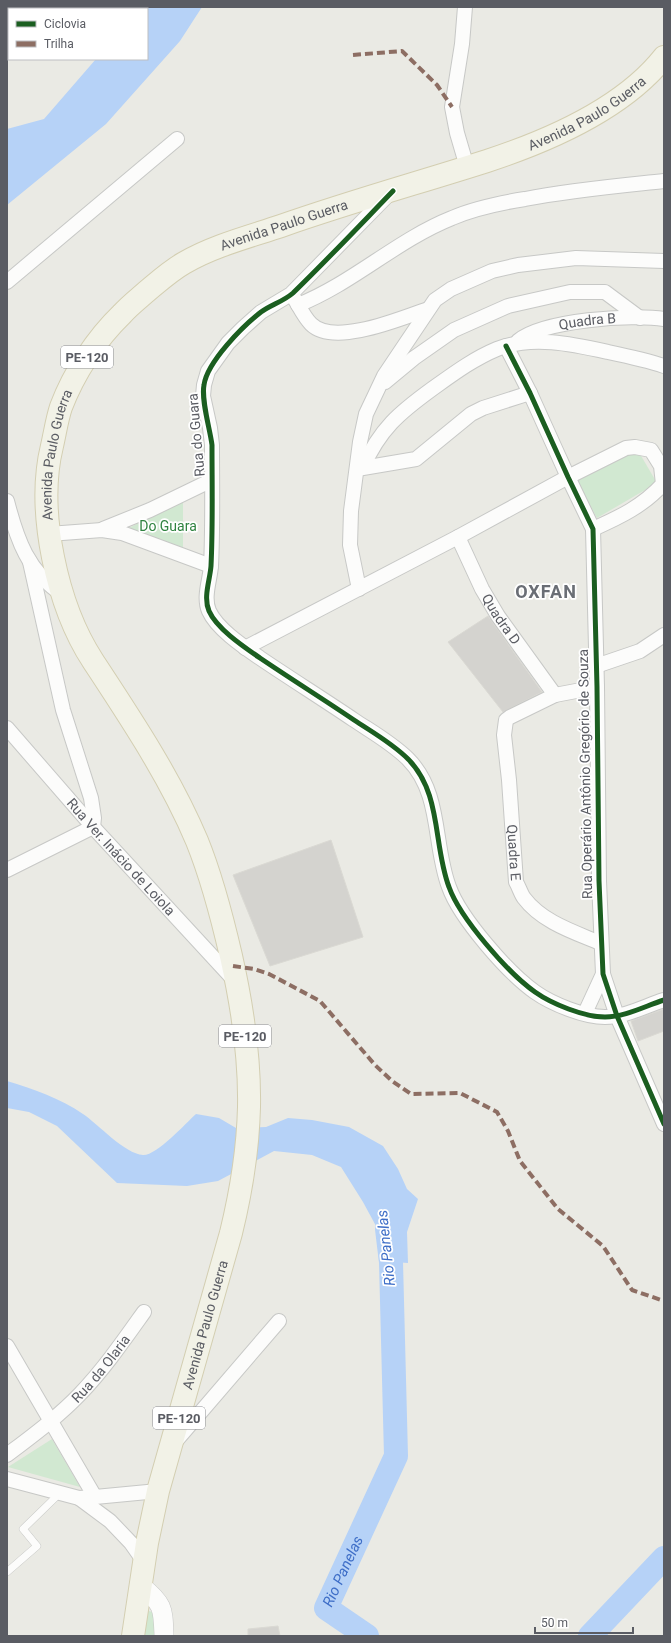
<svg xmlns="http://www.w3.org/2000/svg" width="671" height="1643" viewBox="0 0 671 1643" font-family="Roboto,sans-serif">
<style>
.green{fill:#d1e8d1}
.water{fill:#b6d2f7}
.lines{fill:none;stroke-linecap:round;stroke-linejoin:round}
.river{stroke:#b6d2f7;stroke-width:24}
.building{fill:#d4d3cf;stroke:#dad9d3}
.lane-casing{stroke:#c7c8c6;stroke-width:8}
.street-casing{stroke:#c7c8c6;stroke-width:16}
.secondary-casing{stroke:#c5c6c5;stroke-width:20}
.primary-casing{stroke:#d3ceb1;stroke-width:24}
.lane{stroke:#fcfcfb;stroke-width:7}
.street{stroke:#fcfcfb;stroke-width:14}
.secondary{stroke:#fcfcfb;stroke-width:19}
.primary{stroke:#f2f2e7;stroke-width:22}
.quiet{stroke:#8d6e63;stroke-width:4;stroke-dasharray:8 4;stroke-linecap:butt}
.cycleway-casing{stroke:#fff;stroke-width:8}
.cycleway{stroke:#1b5e20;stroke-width:5}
.labels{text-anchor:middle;stroke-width:3.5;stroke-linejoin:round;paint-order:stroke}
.shield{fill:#fff;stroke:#8c8d92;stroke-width:1}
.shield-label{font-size:13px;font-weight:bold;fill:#5a5c63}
.street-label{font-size:14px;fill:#5a5c63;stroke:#fff}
.park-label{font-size:14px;fill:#308340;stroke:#fff}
.water-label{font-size:15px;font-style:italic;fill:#3e6ec7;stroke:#fff}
.district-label{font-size:18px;font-weight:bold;letter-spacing:1px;fill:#6a6e75;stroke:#fff}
</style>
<rect width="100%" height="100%" fill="#eaeae4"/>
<!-- green -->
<g class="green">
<path d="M637 449 657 483 597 518 575 479Z"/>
<path d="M183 500V549L129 528Z"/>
<path d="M52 1439 80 1487 8 1467Z"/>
<path d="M146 1610 158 1614V1636H144Z"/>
</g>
<!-- water -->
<g class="water">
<path d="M134 7H202L180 41 106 124 7 205V129L44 119 96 59H147V9H132Z"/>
<path d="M7 1081C33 1089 60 1098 83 1114 98 1124 125 1154 143 1155 156 1156 185 1124 196 1114L219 1118 236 1128 266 1127 288 1118 312 1120 349 1127 383 1146 398 1169 407 1189 418 1199 407 1232 408 1263 379 1261 376 1226 363 1202 341 1167 312 1155 274 1151 218 1181 187 1186 117 1183 57 1126 29 1112 7 1108Z"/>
</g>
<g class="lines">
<!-- river -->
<g class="river">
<path id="s1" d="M367 1636 326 1608 396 1456 391 1262 387 1229"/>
<path d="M590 1636 664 1558"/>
</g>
</g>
<!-- building -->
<g class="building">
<path d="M488 616 542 692 503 712 448 642Z"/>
<path d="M331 840 363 937 270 966 233 875Z"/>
<path d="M664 1009V1031L638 1041 631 1021Z"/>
<path d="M278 1626 280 1636H248V1629Z"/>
</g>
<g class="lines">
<defs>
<path id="lane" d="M7 1572 37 1546 23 1529 60 1493"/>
<g id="street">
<path d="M465 7 462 44 452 107 457 133 467 167"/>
<path d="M391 192 291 294 261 312 243 328 228 343 208 371 204 385 203 396 210 428 212 445C212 485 213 526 211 566 210 580 203 597 209 611 217 629 244 647 260 658 291 679 323 699 354 720 372 732 392 743 408 759 442 793 433 845 449 887 460 918 508 973 535 992 552 1004 584 1017 605 1017 625 1017 645 1006 664 1000"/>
<path d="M7 282 177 139"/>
<path d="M294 298C299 306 304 317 311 324 334 347 402 318 428 309"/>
<path d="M298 305C353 283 397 240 452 218 475 208 500 203 525 199 571 190 617 186 664 181"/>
<path id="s2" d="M518 341C543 320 632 314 664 319"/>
<path d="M506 346 530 393 568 477 593 529 597 687 599 881 603 974 617 1016 664 1124"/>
<path d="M385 382 414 358 454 330 508 306 570 292H605L640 318"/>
<path d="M363 467C380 429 399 413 432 389 453 374 473 359 497 349 532 335 572 344 608 352 627 356 646 360 664 366"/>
<path d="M357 469 416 459 471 414 483 408 530 393"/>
<path d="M7 501C17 540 28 572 63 595"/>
<path d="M103 529 150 510 212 480"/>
<path d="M49 534 102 530 122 533 211 566"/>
<path id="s3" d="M458 537 482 589 498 616 555 695"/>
<path d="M30 562 63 710 91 798 94 818 93 827"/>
<path d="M359 589 350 545 351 511 360 442 366 414 384 376 435 300 451 289 492 271 518 265 576 258 664 261"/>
<path d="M245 648 458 537 568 477 626 448 635 447 651 450 661 466 663 484C643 506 620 517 593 529"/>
<path d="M596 666 640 651 664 635"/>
<path id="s4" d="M597 687 555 695 510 717 506 720 504 735 509 780 516 882C519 887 521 894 524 898 542 922 574 932 600 943"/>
<path id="s5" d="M7 728 93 827 235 981"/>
<path d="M7 870 93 827"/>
<path d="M585 1013 603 974"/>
<path d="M7 1346 95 1497"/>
<path d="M175 1442 279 1321"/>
<path id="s6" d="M7 1455C32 1436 58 1417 80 1394 104 1369 124 1340 144 1312"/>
<path d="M7 1479 79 1498 95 1497 158 1491"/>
<path d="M79 1498 110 1521 131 1543 145 1563"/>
</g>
<path id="secondary" d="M141 1586C164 1604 163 1609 164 1636"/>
<g id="primary">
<path id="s7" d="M133 1636 147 1543 158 1491 231 1233C241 1192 248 1150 249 1107 250 1056 242 1005 231 956 222 917 212 878 197 841 170 777 131 719 93 661 57 606 36 511 52 446 55 433 57 419 61 407 74 373 96 339 122 314 129 306 138 299 146 292 158 282 170 271 184 263 213 246 248 237 281 226 349 202 418 183 487 161 548 141 623 109 664 57"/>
</g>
</defs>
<!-- lane casing -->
<use href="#lane" class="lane-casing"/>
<!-- street casing -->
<use href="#street" class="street-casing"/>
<!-- secondary casing -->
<use href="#secondary" class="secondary-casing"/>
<!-- primary casing -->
<use href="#primary" class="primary-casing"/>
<!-- lane -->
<use href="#lane" class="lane"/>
<!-- street -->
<use href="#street" class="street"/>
<!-- secondary -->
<use href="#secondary" class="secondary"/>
<!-- primary -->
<use href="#primary" class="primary"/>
<!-- quiet -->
<g class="quiet">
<path d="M353 55 402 51 437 85 452 107"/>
<path d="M233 966 254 969 269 974 320 1001 375 1065 392 1081 411 1094 460 1093 497 1112 508 1131 520 1161 558 1209 603 1246 632 1290 664 1301"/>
</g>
<defs>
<g id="cycleway">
<path d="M393 191C360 225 327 260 293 293 284 301 271 305 261 312 243 326 207 362 204 385 201 400 210 429 212 445 212 485 213 526 211 566 210 580 203 597 209 611 217 629 244 647 260 658 291 679 323 699 354 720 372 732 392 743 408 759 442 793 433 845 449 887 460 918 508 973 535 992 552 1004 584 1017 605 1017 625 1017 645 1006 664 1000"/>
<path d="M506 346 530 393 568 477 593 529 597 687 599 881 603 974 617 1016 664 1124"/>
</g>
</defs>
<!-- cycleway casing -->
<use href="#cycleway" class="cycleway-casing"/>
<!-- cycleway -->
<use href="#cycleway" class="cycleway"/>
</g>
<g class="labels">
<!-- shield labels -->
<g class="shield">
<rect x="61" y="346" width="52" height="22" rx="3"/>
<rect x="219" y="1025" width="52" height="22" rx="3"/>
<rect x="153" y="1407" width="52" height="22" rx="3"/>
</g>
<g class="shield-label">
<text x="87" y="362">PE-120</text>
<text x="245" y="1041">PE-120</text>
<text x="179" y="1423">PE-120</text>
</g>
<!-- street labels -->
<g class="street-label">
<text dy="5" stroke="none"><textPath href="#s7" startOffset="1911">Avenida Paulo Guerra</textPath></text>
<text dy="5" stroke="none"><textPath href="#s7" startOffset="1587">Avenida Paulo Guerra</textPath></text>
<text dy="5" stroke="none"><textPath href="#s2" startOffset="73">Quadra B</textPath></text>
<text transform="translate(196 435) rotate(-95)" y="5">Rua do Guara</text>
<text dy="5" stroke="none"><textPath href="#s7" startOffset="1239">Avenida Paulo Guerra</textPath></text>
<text dy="5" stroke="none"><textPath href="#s3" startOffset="93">Quadra D</textPath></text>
<text transform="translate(585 774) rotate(-91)" y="5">Rua Operário Antônio Gregório de Souza</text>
<text dy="5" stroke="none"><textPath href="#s4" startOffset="231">Quadra E</textPath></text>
<text dy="5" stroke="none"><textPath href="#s5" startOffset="172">Rua Ver. Inácio de Loiola</textPath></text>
<text dy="5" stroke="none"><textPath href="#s7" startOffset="320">Avenida Paulo Guerra</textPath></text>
<text dy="5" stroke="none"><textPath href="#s6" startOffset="128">Rua da Olaria</textPath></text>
</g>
<!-- park labels -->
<g class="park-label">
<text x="168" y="531">Do Guara</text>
</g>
<!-- water labels -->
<g class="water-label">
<text transform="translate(386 1248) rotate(-96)" y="5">Rio Panelas</text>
<text dy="5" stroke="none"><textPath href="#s1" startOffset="90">Rio Panelas</textPath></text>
</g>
<!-- district labels -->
<g class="district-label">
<text x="546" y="598">OXFAN</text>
</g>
</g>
<!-- border -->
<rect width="671" height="1643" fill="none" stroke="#5a5c63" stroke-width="16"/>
<!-- legend -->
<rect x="8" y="8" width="140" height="52" fill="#ffffff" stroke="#bdbec1"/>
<rect x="16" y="21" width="20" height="6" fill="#1b5e20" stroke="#bdbec1"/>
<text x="44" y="28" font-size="12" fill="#5a5c63">Ciclovia</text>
<rect x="16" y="41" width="20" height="6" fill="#8d6e63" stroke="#bdbec1"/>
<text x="44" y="48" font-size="12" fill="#5a5c63">Trilha</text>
<!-- scale -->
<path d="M535 1627v6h98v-6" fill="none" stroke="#5a5c63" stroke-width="2"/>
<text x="541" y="1627" font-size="12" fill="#5a5c63" stroke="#ffffff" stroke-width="3" paint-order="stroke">50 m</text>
</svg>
